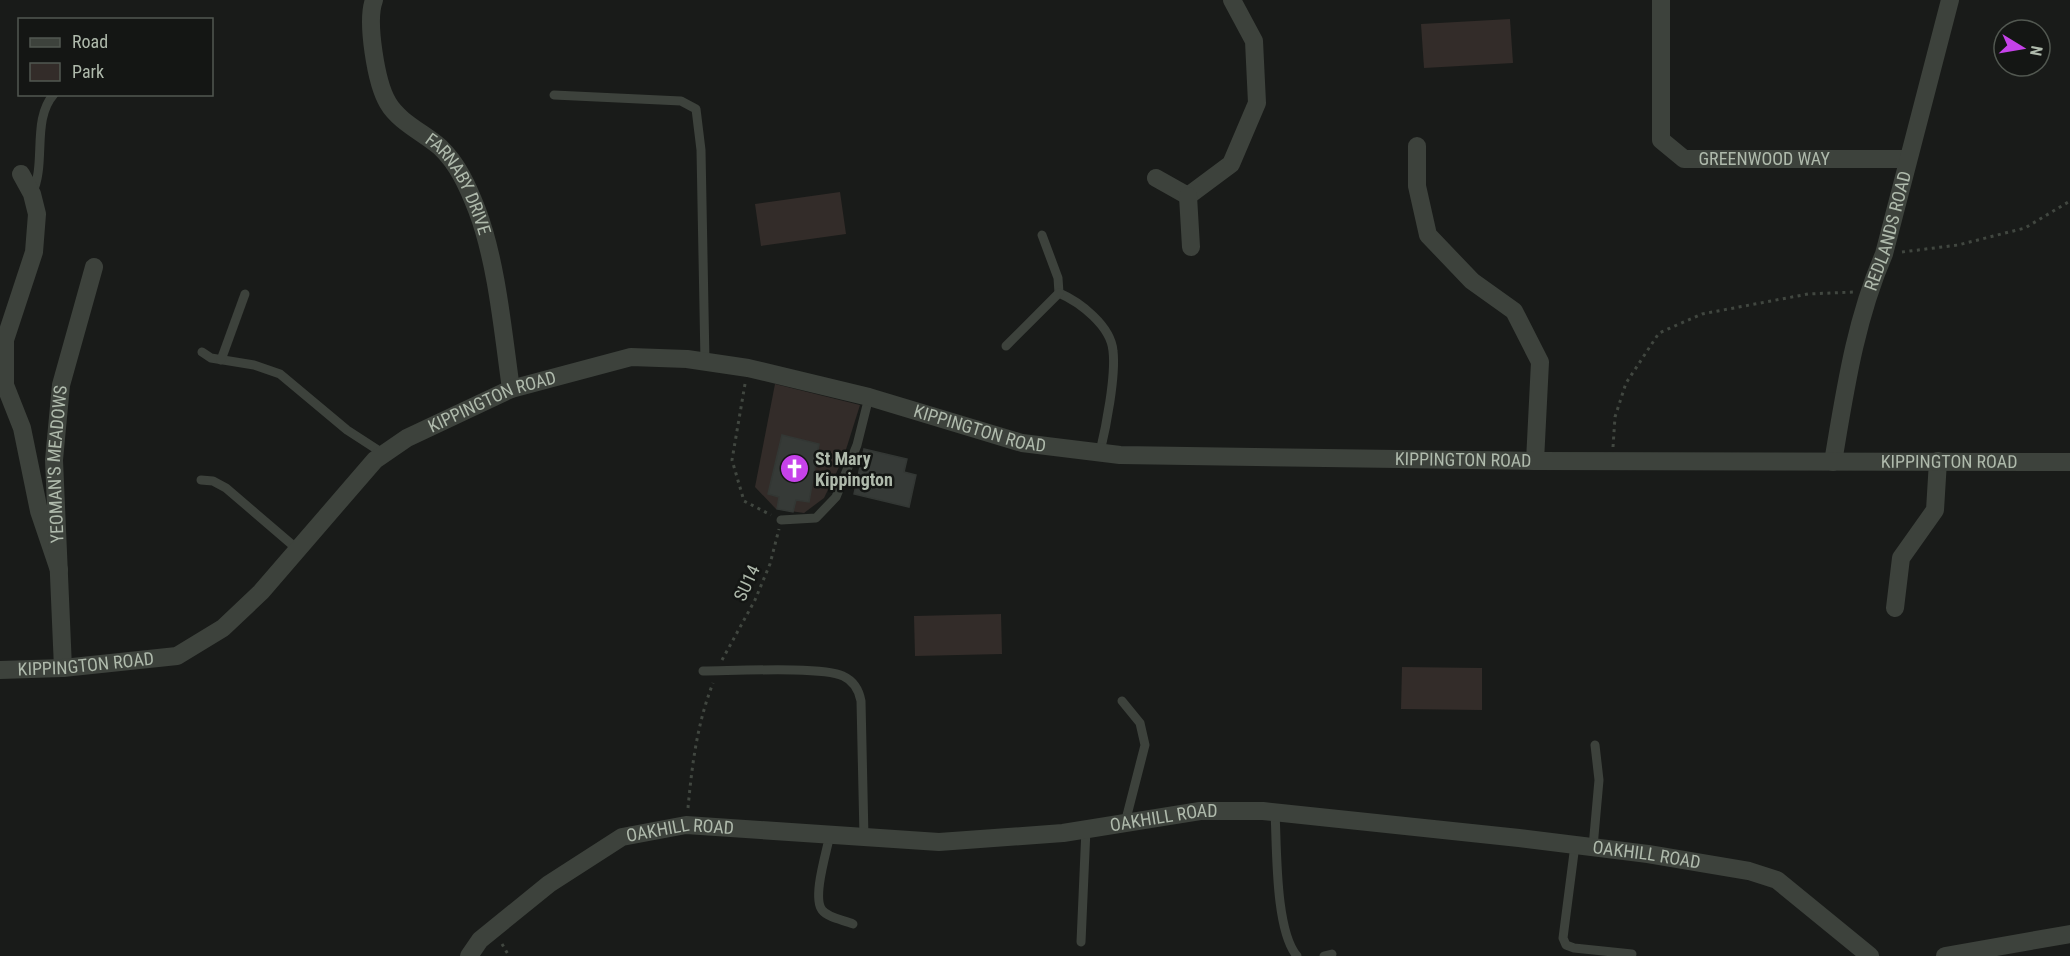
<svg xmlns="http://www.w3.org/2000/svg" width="2070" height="956" viewBox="0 0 2070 956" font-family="'Roboto Condensed',sans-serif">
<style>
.green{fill:#332c29}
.building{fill:#363a37;stroke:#333734;stroke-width:1.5}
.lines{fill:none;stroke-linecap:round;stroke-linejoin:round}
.path{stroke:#414740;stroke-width:3;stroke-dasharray:3 4.5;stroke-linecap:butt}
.lane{stroke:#3d423c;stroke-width:9}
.street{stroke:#3d423c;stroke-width:18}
.labels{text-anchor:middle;stroke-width:5;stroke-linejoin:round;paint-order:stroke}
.street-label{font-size:18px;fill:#afbaac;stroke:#141614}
.poi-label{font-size:18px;font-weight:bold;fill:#afbaac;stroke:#141614;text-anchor:start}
</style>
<rect width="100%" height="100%" fill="#191b19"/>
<!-- green -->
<g class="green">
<path d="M1510 19 1513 63 1424 68 1421 24Z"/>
<path d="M840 192 846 234 761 246 755 204Z"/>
<path d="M775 384 860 405 843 459 824 498 804 513 776 509 755 487Z"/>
<path d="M1001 614 1002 654 915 656 914 616Z"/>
<path d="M1402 667 1482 668V710L1401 709Z"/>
</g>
<!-- building -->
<g class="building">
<path d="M782 435 819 444 809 502 796 500 793 512 777 509 779 497 768 494Z"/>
<path d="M864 449 907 459 904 472 916 475 909 507 854 494Z"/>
</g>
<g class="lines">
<!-- path -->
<g class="path">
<path d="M1902 252 1958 245 2025 228 2070 201"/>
<path d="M745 384 732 460 744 501 771 515"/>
<path d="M1613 447 1615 417 1626 383 1659 333 1702 314 1808 294 1854 292"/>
<path d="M722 660 755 600 770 564 779 529"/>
<path d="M688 808C692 765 697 724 713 683"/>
<path d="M502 944 509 956"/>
</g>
<!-- lane -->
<g class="lane">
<path d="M554 95 681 101 696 109 701 150 705 362"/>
<path d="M32 194C47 163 31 120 54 94"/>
<path d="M1042 235 1058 278 1059 293"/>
<path d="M1059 293C1080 302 1111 326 1113 351 1116 376 1106 427 1100 452"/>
<path d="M1006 346 1059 293"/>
<path d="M202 352 211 358 254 365 280 374 347 430 384 454"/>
<path d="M221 360 245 294"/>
<path d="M201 480 213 481 226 488 296 548"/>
<path d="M781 520 816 518 836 497 857 445 869 397"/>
<path d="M703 671C731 671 823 666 843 676 854 681 859 690 861 701L864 837"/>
<path d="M1122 701 1140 723 1145 745 1125 823"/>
<path d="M1275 812C1277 848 1275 930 1297 956"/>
<path d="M830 834C827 851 812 897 822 910 828 918 844 920 853 924"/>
<path d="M1575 845 1563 938 1566 945 1574 948 1632 954"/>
<path d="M1593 847 1599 780 1595 745"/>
<path d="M1081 942 1086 829"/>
<path d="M1324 956 1332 954"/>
</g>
<!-- street -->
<g class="street">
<path id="s1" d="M374 0C366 21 376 83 388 103 399 122 424 133 440 147 458 164 468 187 477 210 497 263 503 333 511 389"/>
<path id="s2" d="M1661 0V140L1684 159H1908"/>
<path d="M1417 146V186L1428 235 1472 281 1514 311 1540 362 1535 461"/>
<path d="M21 174 32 194 37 214 34 252 5 340V385L22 428 39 511 59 570"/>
<path d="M1156 178 1188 196 1231 164 1257 103 1254 41 1232 0"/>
<path d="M1188 196 1191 247"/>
<path id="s3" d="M1833 462C1845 391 1855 321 1884 254L1950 0"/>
<path d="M1895 608 1901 558 1935 510 1938 461"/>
<path id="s4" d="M63 668 54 460 61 385 94 267"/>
<path id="s5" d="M0 670 63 668 177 656 223 628 261 592 375 460 407 438 511 389 631 357 687 359 748 368 869 397 1022 443 1120 455 1535 461 2070 462"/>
<path id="s6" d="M469 956 480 940 549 884 622 837 686 825 939 842 1063 833 1200 811H1263L1519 838 1648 854 1749 871 1777 880 1870 956"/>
<path d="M1945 956 2070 934"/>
</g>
</g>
<!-- icons -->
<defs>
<symbol id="church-disc" viewBox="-11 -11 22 22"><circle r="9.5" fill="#c642ea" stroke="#141614"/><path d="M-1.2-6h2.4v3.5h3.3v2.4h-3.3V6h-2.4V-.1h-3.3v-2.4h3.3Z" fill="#fff"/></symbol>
</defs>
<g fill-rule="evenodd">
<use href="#church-disc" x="778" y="452" width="33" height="33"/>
</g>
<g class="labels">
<!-- street labels -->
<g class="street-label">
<text dy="6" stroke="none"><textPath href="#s2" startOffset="250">GREENWOOD WAY</textPath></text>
<text dy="6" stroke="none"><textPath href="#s1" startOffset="216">FARNABY DRIVE</textPath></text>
<text dy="6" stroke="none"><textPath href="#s3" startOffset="238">REDLANDS ROAD</textPath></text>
<text dy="6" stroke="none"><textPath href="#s5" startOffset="590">KIPPINGTON ROAD</textPath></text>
<text dy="6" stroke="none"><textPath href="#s5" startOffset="1094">KIPPINGTON ROAD</textPath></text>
<text dy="6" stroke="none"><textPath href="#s5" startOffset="1580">KIPPINGTON ROAD</textPath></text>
<text dy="6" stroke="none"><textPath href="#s5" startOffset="2066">KIPPINGTON ROAD</textPath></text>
<text dy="6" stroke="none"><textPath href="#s4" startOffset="204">YEOMAN'S MEADOWS</textPath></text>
<text transform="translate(747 583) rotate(-65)" y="6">SU14</text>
<text dy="6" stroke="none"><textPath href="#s5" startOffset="86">KIPPINGTON ROAD</textPath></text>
<text dy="6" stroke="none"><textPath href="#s6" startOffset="740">OAKHILL ROAD</textPath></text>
<text dy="6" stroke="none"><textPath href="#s6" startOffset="254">OAKHILL ROAD</textPath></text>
<text dy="6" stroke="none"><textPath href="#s6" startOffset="1226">OAKHILL ROAD</textPath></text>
</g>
<!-- poi labels -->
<g class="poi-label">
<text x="815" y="465">St Mary<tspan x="815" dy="21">Kippington</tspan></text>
</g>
</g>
<!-- legend -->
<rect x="18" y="18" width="195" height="78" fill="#141614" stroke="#525851" stroke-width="1.5"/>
<rect x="30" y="38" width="30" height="9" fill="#3d423c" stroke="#525851" stroke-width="1.5"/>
<text x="72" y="48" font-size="18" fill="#afbaac">Road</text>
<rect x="30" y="63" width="30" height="18" fill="#332c29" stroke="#525851" stroke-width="1.5"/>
<text x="72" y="78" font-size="18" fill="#afbaac">Park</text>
<!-- north arrow -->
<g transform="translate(2022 48) rotate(101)"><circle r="28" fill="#141614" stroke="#525851" stroke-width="1.5"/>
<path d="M0-4.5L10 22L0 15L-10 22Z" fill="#c642ea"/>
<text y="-9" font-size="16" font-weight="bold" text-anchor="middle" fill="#afbaac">N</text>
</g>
</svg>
